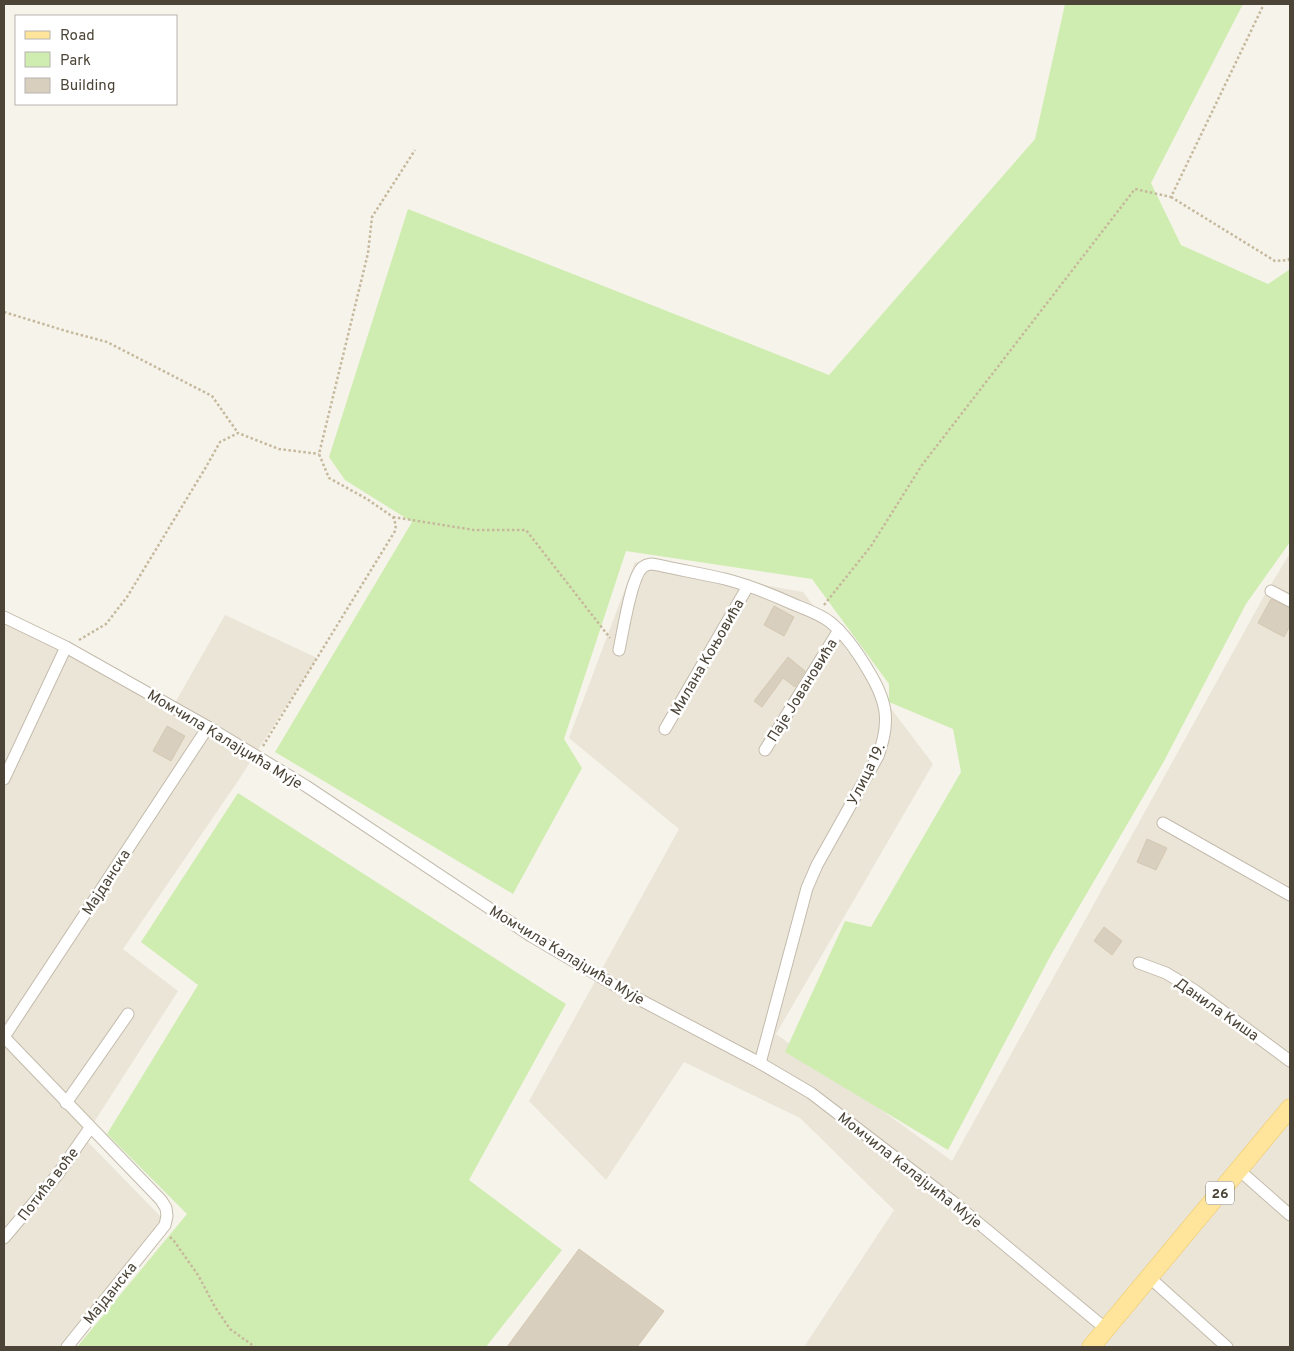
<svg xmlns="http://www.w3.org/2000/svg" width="1294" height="1351" viewBox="0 0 1294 1351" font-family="Overpass,sans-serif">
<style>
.residential{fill:#ebe5d8}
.green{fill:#d0edb1}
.building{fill:#d9cfbf;stroke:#d5c8b1}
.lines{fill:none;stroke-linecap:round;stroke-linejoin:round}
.street-casing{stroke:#c3bbac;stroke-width:13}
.primary-casing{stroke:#eec761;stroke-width:19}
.path{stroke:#c6b89c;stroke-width:2.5;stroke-dasharray:2.5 2.5;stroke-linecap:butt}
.street{stroke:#fff;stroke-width:11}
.primary{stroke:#ffe59b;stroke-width:18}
.labels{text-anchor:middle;stroke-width:5;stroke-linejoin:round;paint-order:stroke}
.shield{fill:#fff;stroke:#817c73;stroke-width:1}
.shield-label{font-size:14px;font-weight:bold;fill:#4b4437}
.street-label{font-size:15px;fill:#4b4437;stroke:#fff}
</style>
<rect width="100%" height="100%" fill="#f6f3eb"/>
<!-- residential -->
<g class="residential">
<path d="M1290 553V1347H804L894 1210 800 1118 684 1062 606 1180 529 1101 679 829 569 738 635 562 803 592 933 764 776 1034 952 1161 1264 596Z"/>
<path d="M225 615 317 658 238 781 123 949 178 991 84 1138 162 1218 68 1347H4V619L172 708Z"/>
</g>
<!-- green -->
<g class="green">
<path d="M1065 4H1243L1151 183 1181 245 1268 284 1290 269V542L1246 604 1163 763 1052 953 948 1150 785 1052 845 921 871 927 961 772 953 729 889 702V684L812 579 626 551 564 739 582 768 513 894 275 752 412 522 345 480 329 457 408 209 829 375 1035 139Z"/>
<path d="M238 793 566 1004 469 1180 562 1250 486 1347H77L187 1214 107 1134 198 985 141 942Z"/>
</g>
<!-- building -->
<g class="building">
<path d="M1271 599 1290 608V625L1284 637 1258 623Z"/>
<path d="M774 606 794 617 784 636 764 625Z"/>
<path d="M788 657 805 671 795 687 783 678 762 707 754 701Z"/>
<path d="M167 726 185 736 171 761 153 751Z"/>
<path d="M1147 839 1167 848 1156 870 1137 862Z"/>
<path d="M1104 927 1122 941 1112 955 1094 941Z"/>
<path d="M579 1249 664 1311 637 1347H507Z"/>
</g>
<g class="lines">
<defs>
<g id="street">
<path d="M1271 591 1290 601"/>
<path d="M4 617 66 647 208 727 306 786 531 936 631 995 760 1063 811 1093 952 1201 1106 1329"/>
<path d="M619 650C623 632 631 576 643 567 648 563 652 564 658 565 680 570 703 574 725 579 748 585 771 594 793 604 805 609 820 614 830 622 846 635 858 653 868 670 887 701 891 721 878 756L817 865 807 888 760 1063"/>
<path d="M665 729 748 586"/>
<path d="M765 750 839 630"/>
<path d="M4 779 66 647"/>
<path d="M1163 823 1290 895"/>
<path d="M1139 963 1166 973 1194 990 1290 1061"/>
<path d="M4 1037 161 1200 166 1208 167 1216 165 1225 67 1347"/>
<path d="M4 1037 208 727"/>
<path d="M66 1103 128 1014"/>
<path d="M1239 1170 1290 1215"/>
<path d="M4 1238 58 1174 90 1128"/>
<path d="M1149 1277 1227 1347"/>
</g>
<path id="primary" d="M1091 1347 1290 1108"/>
</defs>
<!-- street casing -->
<use href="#street" class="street-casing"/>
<!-- primary casing -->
<use href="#primary" class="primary-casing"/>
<!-- path -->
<g class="path">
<path d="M1171 197 1275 261 1288 260 1290 258"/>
<path d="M4 312 66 331 107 342 212 396 238 433"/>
<path d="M393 517 474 530H526L610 638"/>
<path d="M824 605 871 546 922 465 1135 189 1171 197 1264 4"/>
<path d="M79 640 106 624 127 597 206 467 220 442 238 433 279 449 319 454"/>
<path d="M263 746 395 531 396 525 393 517 367 499 329 478 319 454 368 253 372 217 415 150"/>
<path d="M170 1237 174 1241 198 1275 215 1307 230 1329 255 1347"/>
</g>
<!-- street -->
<use href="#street" class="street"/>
<!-- primary -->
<use href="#primary" class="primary"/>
</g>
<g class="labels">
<!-- shield labels -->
<rect class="shield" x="1206" y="1181.5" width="28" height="23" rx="4"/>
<g class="shield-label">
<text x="1220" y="1198">26</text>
</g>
<!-- street labels -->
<g class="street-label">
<text transform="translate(707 657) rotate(-60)" y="5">Милана Коњовића</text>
<text transform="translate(802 690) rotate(-58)" y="5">Паје Јовановића</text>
<text transform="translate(225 739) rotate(31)" y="5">Момчила Калајџића Мује</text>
<text transform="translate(866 774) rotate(-64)" y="5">Улица 19.</text>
<text transform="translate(106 882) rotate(-57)" y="5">Мајданска</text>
<text transform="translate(567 955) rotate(31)" y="5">Момчила Калајџића Мује</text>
<text transform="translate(1217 1009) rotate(35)" y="5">Данила Киша</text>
<text transform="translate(910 1170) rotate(38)" y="5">Момчила Калајџића Мује</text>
<text transform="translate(48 1184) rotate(-52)" y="5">Потића воће</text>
<text transform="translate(110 1293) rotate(-51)" y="5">Мајданска</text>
</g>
</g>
<!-- border -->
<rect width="1294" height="1351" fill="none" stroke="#4b4437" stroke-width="10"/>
<!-- legend -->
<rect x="15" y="15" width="162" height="90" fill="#ffffff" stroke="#b7b4af"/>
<rect x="25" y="31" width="25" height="8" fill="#ffe59b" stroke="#b7b4af"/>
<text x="60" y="40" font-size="15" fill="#4b4437">Road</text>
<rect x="25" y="52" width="25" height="15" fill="#d0edb1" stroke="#b7b4af"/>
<text x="60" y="65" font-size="15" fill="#4b4437">Park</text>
<rect x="25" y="78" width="25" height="15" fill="#d9cfbf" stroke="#b7b4af"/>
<text x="60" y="90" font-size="15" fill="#4b4437">Building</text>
</svg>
